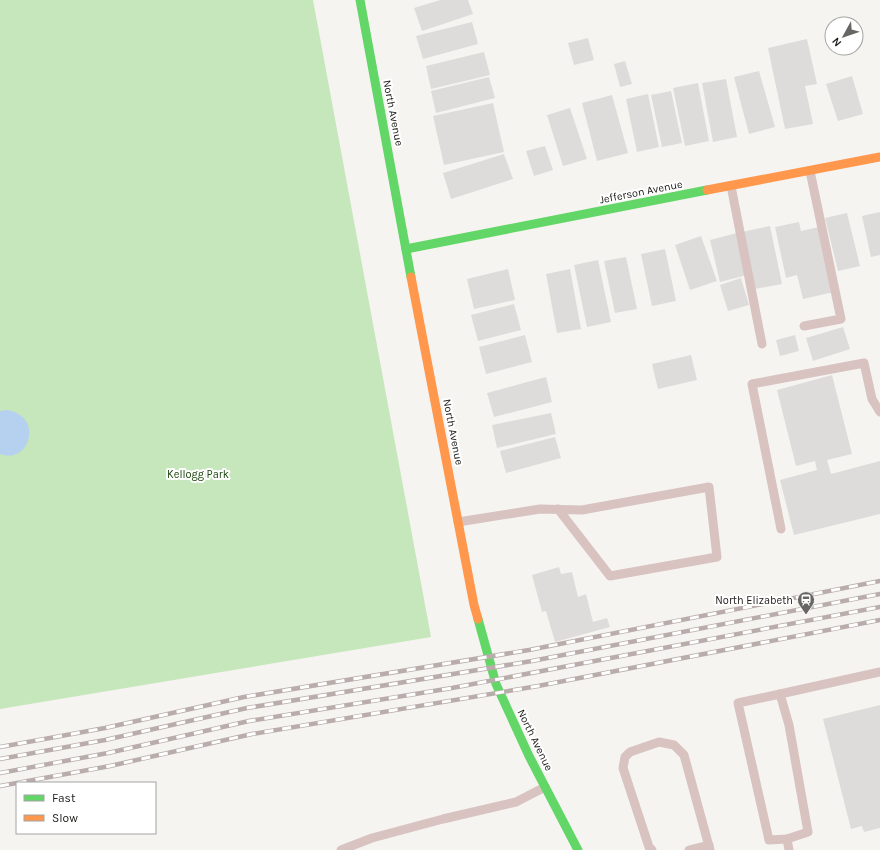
<svg xmlns="http://www.w3.org/2000/svg" width="880" height="850" font-family="Karla,sans-serif">
<style>
.green{fill:#c6e6bb}
.water{fill:#b6d1f0}
.building{fill:#dedcda}
.lines{fill:none;stroke-linecap:round;stroke-linejoin:round}
.lane{stroke:#d8c3c1;stroke-width:9}
.fast{stroke:#63d668;stroke-width:9}
.slow{stroke:#ff974d;stroke-width:9}
.rail-casing{stroke:#b9adab;stroke-width:4.5}
.rail{stroke:#fff;stroke-width:3;stroke-dasharray:9;stroke-linecap:butt}
.labels{text-anchor:middle;dominant-baseline:central;stroke-width:4;stroke-linejoin:round;paint-order:stroke}
.street-label{font-size:11px;fill:#1b1a17;stroke:#fff}
.park-label{font-size:11px;fill:#1a440c;stroke:#fff}
.poi-label{font-size:11px;fill:#1b1a17;stroke:#fff;text-anchor:end}
</style>
<rect width="100%" height="100%" fill="#f6f4f1"/>
<polygon class="green" points="0,0 313,0 431,637 0,709"/>
<path class="water" d="M 7,410 C 44,416 30,465 0,454 L 0,411 Z"/>
<g class="building">
<polygon points="440,0 468,0 473,14 422,31 414,8"/>
<polygon points="472,22 478,44 423,59 416,36"/>
<polygon points="588,38 594,60 574,65 568,43"/>
<polygon points="807,39 817,84 805,86 813,124 785,129 768,48"/>
<polygon points="484,52 490,75 431,89 426,66"/>
<polygon points="625,61 632,84 620,87 614,64"/>
<polygon points="759,71 775,127 749,134 734,77"/>
<polygon points="852,76 863,114 838,121 826,84"/>
<polygon points="489,77 495,98 436,113 431,91"/>
<polygon points="726,79 737,137 713,142 702,83"/>
<polygon points="698,83 709,141 685,146 673,88"/>
<polygon points="671,91 682,143 662,147 651,95"/>
<polygon points="648,94 659,147 637,152 626,99"/>
<polygon points="612,95 628,153 597,161 582,103"/>
<polygon points="493,103 504,152 444,165 433,116"/>
<polygon points="570,108 587,159 563,166 547,115"/>
<polygon points="545,146 553,170 534,176 526,151"/>
<polygon points="504,154 513,179 451,199 443,173"/>
<polygon points="880,212 880,255 871,257 862,216"/>
<polygon points="847,213 860,266 838,271 825,218"/>
<polygon points="799,222 801,231 819,227 834,292 803,299 797,275 786,278 775,227"/>
<polygon points="770,226 782,284 755,289 742,232"/>
<polygon points="737,233 747,275 720,282 710,240"/>
<polygon points="701,236 717,281 690,290 675,245"/>
<polygon points="665,249 676,301 652,306 641,254"/>
<polygon points="626,257 637,309 615,313 604,261"/>
<polygon points="598,260 611,322 587,327 574,265"/>
<polygon points="508,269 515,300 474,309 467,279"/>
<polygon points="570,269 581,329 557,333 546,274"/>
<polygon points="741,278 749,305 728,311 720,285"/>
<polygon points="514,304 521,330 478,341 471,315"/>
<polygon points="843,327 850,349 813,361 806,338"/>
<polygon points="525,335 532,362 486,374 479,347"/>
<polygon points="795,335 799,351 780,356 776,340"/>
<polygon points="691,355 697,380 658,389 652,364"/>
<polygon points="832,375 852,454 827,460 831,474 880,461 880,514 794,535 780,480 817,470 815,461 796,466 777,390"/>
<polygon points="546,377 552,402 494,417 487,393"/>
<polygon points="551,413 556,434 497,448 492,425"/>
<polygon points="555,437 561,458 506,473 500,451"/>
<polygon points="559,567 561,574 572,572 578,597 586,594 593,622 607,618 610,627 555,642 546,611 542,612 532,575"/>
<polygon points="880,705 880,828 864,832 862,826 851,829 823,719"/>
</g>
<g class="lines">
<g class="lane">
<polyline points="731,186 762,344"/>
<polyline points="804,326 841,319 810,171"/>
<polyline points="458,522 540,509 582,510 709,487 717,557 610,576 558,509"/>
<polyline points="781,529 752,384 864,363 872,399 880,412"/>
<polygon points="780,694 789,725 808,832 787,839 769,840 738,703"/>
<polyline points="780,694 880,672"/>
<polyline points="787,839 789,850"/>
<polyline points="341,850 372,838 443,819 516,802 545,787"/>
<polyline points="652,850 649,847 623,768 625,757 630,752 659,742 674,745 684,755 710,850"/>
<polyline points="689,850 709,845"/>
</g>
<g class="fast">
<polyline points="360,0 411,277"/>
<polyline points="406,249 707,190"/>
<polyline points="478,619 496,684 529,756 578,850"/>
</g>
<g class="slow">
<polyline points="707,190 880,157"/>
<polyline points="411,277 474,605 478,619"/>
</g>
<g class="rail-casing">
<g id="rail">
<polyline points="0,747 105,728 244,697 529,650 880,581"/>
<polyline points="0,759 105,740 247,708 532,661 880,594"/>
<polyline points="0,773 108,753 249,721 452,688 880,607"/>
<polyline points="0,786 110,766 252,734 538,686 880,620"/>
</g>
</g>
<use href="#rail" class="rail"/>
</g>
<defs>
<g id="station-pin" transform="scale(0.9)"><path d="M0 17L-7.5 6A9.5 9.5 0 1 1 7.5 6Z" fill="#686663" stroke="#fff"/><path d="M-3-6H3Q5-6 5-4V2Q5 4 3 4L4.5 6H3L1.5 4h-3L-3 6H-4.5L-3 4Q-5 4-5 2V-4Q-5-6-3-6ZM-3.5-4v3h7v-3ZM-3.5 1v1.5H-2V1ZM2 1v1.5H3.5V1Z" fill="#fff"/></g>
</defs>
<g fill-rule="evenodd">
<use href="#station-pin" x="806" y="600"/>
</g>
<g class="labels">
<g class="street-label">
<text transform="translate(393 113) rotate(79)">North Avenue</text>
<text transform="translate(641 192) rotate(-11)">Jefferson Avenue</text>
<text transform="translate(453 432) rotate(79)">North Avenue</text>
<text transform="translate(535 740) rotate(64)">North Avenue</text>
</g>
<g class="park-label">
<text x="198" y="474">Kellogg Park</text>
</g>
<g class="poi-label">
<text x="793" y="600">North Elizabeth</text>
</g>
</g>
<rect x="16" y="782" width="140" height="52" fill="#ffffff" stroke="#a4a3a2"/>
<rect x="24" y="795" width="20" height="6" fill="#63d668" stroke="#a4a3a2"/>
<text x="52" y="802" font-size="12" fill="#1b1a17">Fast</text>
<rect x="24" y="815" width="20" height="6" fill="#ff974d" stroke="#a4a3a2"/>
<text x="52" y="822" font-size="12" fill="#1b1a17">Slow</text>
<g transform="translate(844 36) rotate(230)"><circle r="19" fill="#ffffff" stroke="#a4a3a2"/>
<path d="M0-3L7 15L0 10L-7 15Z" fill="#686663"/>
<text y="-6" font-size="11" font-weight="bold" text-anchor="middle" fill="#1b1a17">N</text>
</g>
</svg>
